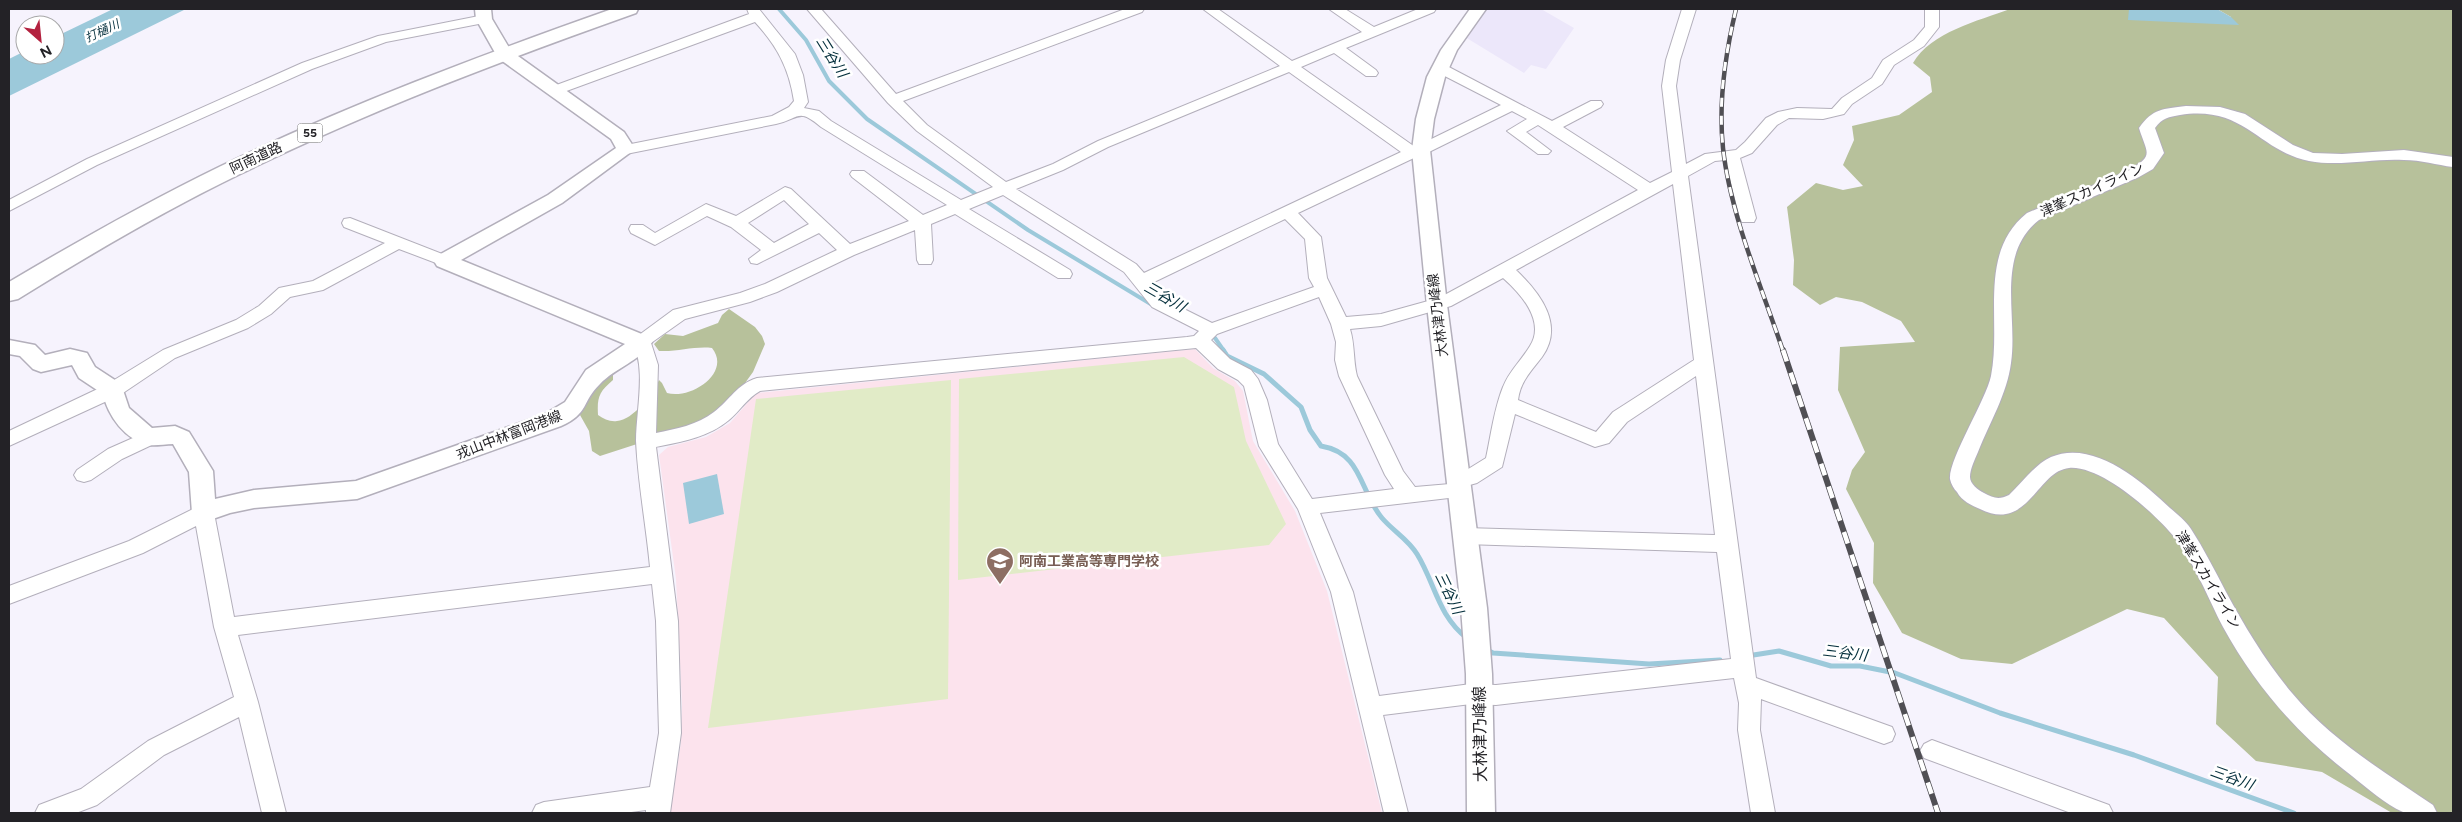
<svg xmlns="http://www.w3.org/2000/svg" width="2462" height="822" font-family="Figtree,'Noto Sans JP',sans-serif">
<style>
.built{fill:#ece7fa}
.education{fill:#fce3ed}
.green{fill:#e1ebc7}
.forest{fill:#b7c19b}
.water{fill:#9cc9da}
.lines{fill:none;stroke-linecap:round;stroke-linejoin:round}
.stream-far1{stroke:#9cc9da;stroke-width:4}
.stream{stroke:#9cc9da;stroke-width:5}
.minor-casing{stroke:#b3afbb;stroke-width:2}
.major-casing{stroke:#b3afbb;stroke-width:3}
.highway-casing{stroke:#b3afbb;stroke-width:3}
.minor{fill:#fff;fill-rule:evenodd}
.major{fill:#fff;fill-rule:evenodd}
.highway{fill:#fff;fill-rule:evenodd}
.rail-far1-casing{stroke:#504f54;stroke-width:4.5}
.rail-casing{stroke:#504f54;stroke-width:6}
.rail-far1{stroke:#fff;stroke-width:3;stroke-dasharray:9;stroke-linecap:butt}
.rail{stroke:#fff;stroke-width:4.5;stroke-dasharray:12;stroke-linecap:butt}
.labels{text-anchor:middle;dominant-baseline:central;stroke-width:5;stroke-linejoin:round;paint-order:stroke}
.far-water-label{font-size:12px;font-style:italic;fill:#032e3b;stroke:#fff}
.shield{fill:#fff;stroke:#656467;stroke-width:1}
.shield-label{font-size:12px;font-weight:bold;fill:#232226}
.street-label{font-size:14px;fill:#232226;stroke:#fff}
.education-label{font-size:14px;font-weight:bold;fill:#785e54;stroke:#fff;text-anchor:start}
.water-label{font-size:15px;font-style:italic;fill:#032e3b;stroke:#fff}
.near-street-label{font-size:16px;fill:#232226;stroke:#fff}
</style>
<rect width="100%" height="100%" fill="#f6f3fd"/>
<polygon class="built" points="1487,9 1541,9 1574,28 1546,69 1531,65 1524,73 1465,37"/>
<polygon class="education" points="1195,349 1213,368 1235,381 1243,391 1253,441 1295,511 1327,591 1382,813 670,813 681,742 682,705 676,579 659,455 668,447 706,437 730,423 756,393"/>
<g class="green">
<polygon points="1184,357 1234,387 1246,441 1286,524 1269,545 958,580 959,379"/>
<polygon points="951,380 948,699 708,728 756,399"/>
</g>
<g class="forest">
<path d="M 2010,9 L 2129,9 L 2129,20 L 2231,17 L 2217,9 L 2453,9 L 2453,813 L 2392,813 L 2322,772 L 2256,761 L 2216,724 L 2218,677 L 2164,618 L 2127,609 L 2012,664 L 1961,659 L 1902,633 L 1873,583 L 1874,543 L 1846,489 L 1852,470 L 1865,452 L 1838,390 L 1840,347 L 1915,342 L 1901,321 L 1862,302 L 1836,297 L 1820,305 L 1793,285 L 1794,260 L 1787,207 L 1816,183 L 1843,190 L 1863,186 L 1843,165 L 1854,140 L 1852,126 L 1899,115 L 1932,92 L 1930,77 L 1913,63 C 1931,32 1978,21 2010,9 Z"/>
<path d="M 729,309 L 755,327 L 762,336 L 765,344 L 753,372 L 740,390 L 708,421 L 600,456 L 592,451 L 589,431 L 580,415 L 583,404 L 605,374 L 613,373 L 613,380 C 599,392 597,397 598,415 C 604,419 610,422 617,421 C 633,420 653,394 659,380 L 662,383 L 667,393 C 690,400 732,373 712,348 C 694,346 678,352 659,351 L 654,344 L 665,334 L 683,336 L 718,323 L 722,315 Z"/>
</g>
<g class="water">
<polygon points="113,9 186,9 9,96 9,59 25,51 25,55 55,55 55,37"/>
<polygon points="2129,9 2217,9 2231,17 2239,25 2128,20"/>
<polygon points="717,474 724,514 689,524 683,483"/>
</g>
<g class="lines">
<g class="stream-far1">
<polyline points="779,9 806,40 829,81 867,119 1028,230 1154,306"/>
<polyline points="1209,335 1215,338 1224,351"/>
</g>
<g class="stream">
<path d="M 1223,350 L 1227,356 L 1264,374 L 1301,407 L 1310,430 L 1321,446 C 1363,453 1359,491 1382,518 C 1393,531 1408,539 1417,554 C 1435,583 1438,616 1467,638"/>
<polyline points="1487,650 1493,653 1649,664 1720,660"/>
<polyline points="1747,656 1779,651 1831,666 1860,666 1895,673 2000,713 2134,755 2294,813"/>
</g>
<g class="minor-casing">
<g id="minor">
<path d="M 747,9 L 759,9 L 795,54 L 803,75 L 808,102 L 804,108 L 819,111 L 831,121 L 961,200 L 993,187 L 917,131 L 888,103 L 807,9 L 821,9 L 896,94 L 1125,9 L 1144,9 L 1142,12 L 903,101 L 927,125 L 1006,182 L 1053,164 L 1098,141 L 1280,66 L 1203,9 L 1218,9 L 1292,61 L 1362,32 L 1329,9 L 1345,9 L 1374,27 L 1418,9 L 1436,9 L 1434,12 L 1346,48 L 1376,70 L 1378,73 L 1376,76 L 1366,76 L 1334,53 L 1301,67 L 1415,147 L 1501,105 L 1435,71 L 1433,68 L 1435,65 L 1445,65 L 1552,121 L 1591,101 L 1601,101 L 1603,104 L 1601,107 L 1563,127 L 1650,183 L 1672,172 L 1662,86 L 1666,60 L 1682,9 L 1696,9 L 1680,60 L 1676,86 L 1686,164 L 1705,154 L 1736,150 L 1745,142 L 1766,118 L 1778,112 L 1797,108 L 1832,109 L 1842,98 L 1872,78 L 1883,60 L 1914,40 L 1925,27 L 1925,9 L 1939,9 L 1939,27 L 1924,46 L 1894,65 L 1882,84 L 1852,104 L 1844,114 L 1823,119 L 1789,118 L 1777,125 L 1752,153 L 1740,158 L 1756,218 L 1754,222 L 1742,222 L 1740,218 L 1725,160 L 1715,161 L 1688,176 L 1756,678 L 1892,727 L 1895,734 L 1892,741 L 1884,744 L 1761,699 L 1760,730 L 1775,813 L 1751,813 L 1738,730 L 1739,703 L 1734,678 L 1496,705 L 1471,704 L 1383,715 L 1408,813 L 1384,813 L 1331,592 L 1298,509 L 1259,446 L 1244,386 L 1238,380 L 1218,369 L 1196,348 L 760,391 C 747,398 740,411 729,420 C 709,437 681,442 656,447 L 678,621 L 681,733 L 670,813 L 646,813 L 646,810 L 624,813 L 532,813 L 536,805 L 544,802 L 650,787 L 659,733 L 656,621 L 652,584 L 238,635 L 258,702 L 286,813 L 262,813 L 239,717 L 164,755 L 97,805 L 76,813 L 35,813 L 39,805 L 81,789 L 148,741 L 234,697 L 214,627 L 196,526 L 143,553 L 9,604 L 9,586 L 129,541 L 197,507 L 204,505 L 211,507 L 214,513 L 234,617 L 650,567 C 646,525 638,483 636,441 C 636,411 647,367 632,342 L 635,338 L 673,310 L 740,293 L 765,284 L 837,250 L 819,233 L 757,264 L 751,263 L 749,259 L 761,250 L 731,227 L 707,216 L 655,245 L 631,233 L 629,229 L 631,225 L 643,225 L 655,233 L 706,204 L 736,216 L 785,187 L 791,189 L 850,244 L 909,221 L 852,177 L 850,174 L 852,171 L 864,171 L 923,215 L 947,205 L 821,127 C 797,107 800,119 776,124 L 626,154 L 621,152 L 618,149 L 621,146 L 772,116 L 789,107 L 794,101 C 789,68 777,46 755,22 L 561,93 L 551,93 L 549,90 L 551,87 L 749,14 ZM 1289,72 L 1401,152 L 1144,273 L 1136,264 L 1016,189 L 1063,170 L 1108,147 ZM 1512,111 L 1527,119 L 1507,131 L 1538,154 L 1548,154 L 1551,151 L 1526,132 L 1538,125 L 1638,190 L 1439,298 L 1381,314 L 1346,317 L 1327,278 L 1321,237 L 1298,213 L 1416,157 L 1427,155 L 1429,152 ZM 1673,184 L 1694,360 L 1613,412 L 1596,432 L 1518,400 C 1520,382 1531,371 1542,357 C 1565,325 1540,293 1516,270 ZM 1003,195 L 1124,272 L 1152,307 L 1199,331 L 1194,336 L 1187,337 L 757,378 C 737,384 730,400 714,412 C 697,425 676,429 656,433 L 658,365 L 651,343 L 685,319 L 750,302 L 777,292 L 854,255 L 915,230 L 917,260 L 919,264 L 931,264 L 933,260 L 931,224 L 955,214 L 1058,278 L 1070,278 L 1072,274 L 1070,270 L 969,209 ZM 784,200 L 809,224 L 774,243 L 748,223 ZM 1285,219 L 1305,239 L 1309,278 L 1314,287 L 1212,323 L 1164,299 L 1152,283 ZM 1503,278 C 1520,293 1546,321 1530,346 C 1521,361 1509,371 1503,387 C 1494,409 1491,435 1486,458 L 1465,471 L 1451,475 L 1448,480 L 1450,484 L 1415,487 L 1403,471 L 1357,376 C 1353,360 1355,345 1350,329 L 1381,326 L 1451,306 ZM 1319,297 L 1331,324 L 1336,342 L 1335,360 L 1339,376 L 1385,475 L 1394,489 L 1312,499 L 1278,444 L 1267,400 L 1258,379 L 1251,370 L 1230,359 L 1211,340 L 1217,334 ZM 1696,376 L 1715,535 L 1465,528 L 1458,530 L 1455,536 L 1458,542 L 1465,544 L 1717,552 L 1731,659 L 1496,685 L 1471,684 L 1379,696 L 1353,592 L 1320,513 L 1466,496 L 1469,491 L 1466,486 L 1477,483 L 1502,467 L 1515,414 L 1595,447 L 1609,443 L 1627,422 Z"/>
<polygon points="484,15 491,19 489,22 386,42 312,69 97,165 9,211 9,200 87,159 302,63 378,36"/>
<path d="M 2186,106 L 2220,107 L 2245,114 L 2293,145 L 2313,153 L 2342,154 L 2404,150 L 2453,157 L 2453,167 C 2437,165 2421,160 2404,160 C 2373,158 2341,167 2309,161 C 2258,151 2245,105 2180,115 C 2169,117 2162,118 2155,128 L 2164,153 L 2153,169 L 2139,177 L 2039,220 C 1995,255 2018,315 2011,363 C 2007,394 1990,422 1978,452 C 1975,459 1970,469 1970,477 C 1970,484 1978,490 1984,493 C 1993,498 1999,500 2009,495 C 2022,483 2034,465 2051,457 C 2093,439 2142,481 2170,508 C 2177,514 2186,521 2191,529 C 2204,549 2215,571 2226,592 C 2245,627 2266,662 2292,693 C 2330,739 2384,772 2433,805 L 2437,813 C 2427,813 2412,816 2403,812 C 2385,804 2367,788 2352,776 C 2298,735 2256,687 2223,627 C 2209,600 2194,562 2175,538 C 2156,514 2101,465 2069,468 C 2037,471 2028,533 1980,509 C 1971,505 1962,501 1957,492 C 1954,489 1951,484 1950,479 C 1948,460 1986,400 1991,376 C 2002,321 1977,253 2027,213 L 2128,171 C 2155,155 2147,154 2139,128 C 2153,108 2163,109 2186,106 Z"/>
<polygon points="350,218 450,257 452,261 450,265 444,266 399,249 323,290 290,297 271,314 248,328 175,358 120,395 9,446 9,431 106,385 163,350 236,320 259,306 279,288 313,281 385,243 344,227 342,223 344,219"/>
<polygon points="151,430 158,432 161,437 158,442 122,459 91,480 84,482 77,480 74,475 77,470 108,449"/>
<polygon points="1932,740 2109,805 2113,813 2071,813 1924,758 1920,751 1924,744"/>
</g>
</g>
<g class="major-casing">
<g id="major">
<path d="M 475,9 L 491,9 L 492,19 L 511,51 L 624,132 L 635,149 L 562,203 L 461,260 L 649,337 L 652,342 C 640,361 615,368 600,384 C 582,401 589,414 561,426 L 357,499 L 254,508 L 230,513 L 204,522 L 195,520 L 192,513 L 189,472 L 173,444 C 165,444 156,446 149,445 C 125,440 108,416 103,394 L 79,378 L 72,365 L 41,372 L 33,369 L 20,356 L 9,354 L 9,340 L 35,345 L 45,355 L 70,349 L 87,353 L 95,367 L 121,384 L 129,408 L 152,428 L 175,426 L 189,432 L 213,471 L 215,499 L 254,490 L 356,481 L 545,414 L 565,402 L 586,370 L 625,344 L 437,266 L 434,261 L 437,256 L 548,195 L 616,148 L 611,139 L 498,58 L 476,19 Z"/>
<polygon points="1470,9 1486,9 1457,50 1445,77 1434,119 1430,150 1447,305 1487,608 1492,674 1495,813 1467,813 1466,674 1461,608 1427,305 1412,150 1416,119 1427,77 1441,50"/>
</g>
</g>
<g class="highway-casing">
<path id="highway" d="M 612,9 L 638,9 L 636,13 C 501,61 366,112 238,175 C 162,212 89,255 18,299 L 9,301 L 9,282 C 78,241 149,201 221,166 C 348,105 479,56 612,9 Z"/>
</g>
<use href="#minor" class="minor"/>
<use href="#major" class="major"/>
<use href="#highway" class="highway"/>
<g class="rail-far1-casing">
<path id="rail-far1" d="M 1736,9 C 1725,55 1718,101 1723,148 C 1730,214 1762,288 1783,351"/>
</g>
<g class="rail-casing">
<polyline id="rail" points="1783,350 1938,813"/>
</g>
<use href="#rail-far1" class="rail-far1"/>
<use href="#rail" class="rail"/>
</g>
<defs>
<g id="university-pin" transform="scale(1.4375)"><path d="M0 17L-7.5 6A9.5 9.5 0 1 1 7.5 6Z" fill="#8d6e63" stroke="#fff"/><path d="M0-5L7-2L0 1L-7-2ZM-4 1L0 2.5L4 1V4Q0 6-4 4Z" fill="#fff"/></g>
</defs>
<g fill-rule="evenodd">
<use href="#university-pin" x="1000" y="561"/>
</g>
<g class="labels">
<g class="far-water-label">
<text transform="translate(102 31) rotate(-25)">打樋川</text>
</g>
<rect class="shield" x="297.5" y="123.5" width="25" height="19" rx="4"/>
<g class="shield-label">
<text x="310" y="133">55</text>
</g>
<g class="street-label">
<text transform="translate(256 158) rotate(-25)">阿南道路</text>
<text transform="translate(2092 190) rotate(-24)">津峯スカイライン</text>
<text transform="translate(1438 315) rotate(-97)">大林津乃峰線</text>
<text transform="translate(509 435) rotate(-21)">戎山中林富岡港線</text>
<text transform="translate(2208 580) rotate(59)">津峯スカイライン</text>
</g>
<g class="education-label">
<text x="1019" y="561">阿南工業高等専門学校</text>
</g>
<g class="water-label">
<text transform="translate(832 57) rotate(58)">三谷川</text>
<text transform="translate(1165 297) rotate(30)">三谷川</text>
<text transform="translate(1449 593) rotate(64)">三谷川</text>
<text transform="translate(1845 653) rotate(7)">三谷川</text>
<text transform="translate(2232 778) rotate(20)">三谷川</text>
</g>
<g class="near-street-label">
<text transform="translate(1480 734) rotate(-91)">大林津乃峰線</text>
</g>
</g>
<rect width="2462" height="822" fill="none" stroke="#232226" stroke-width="20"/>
<g transform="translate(40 40) rotate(153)"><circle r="24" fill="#ffffff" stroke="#a7a7a8"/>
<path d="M0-4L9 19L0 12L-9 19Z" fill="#b3213f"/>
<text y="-8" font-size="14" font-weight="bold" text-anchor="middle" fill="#232226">N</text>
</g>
</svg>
